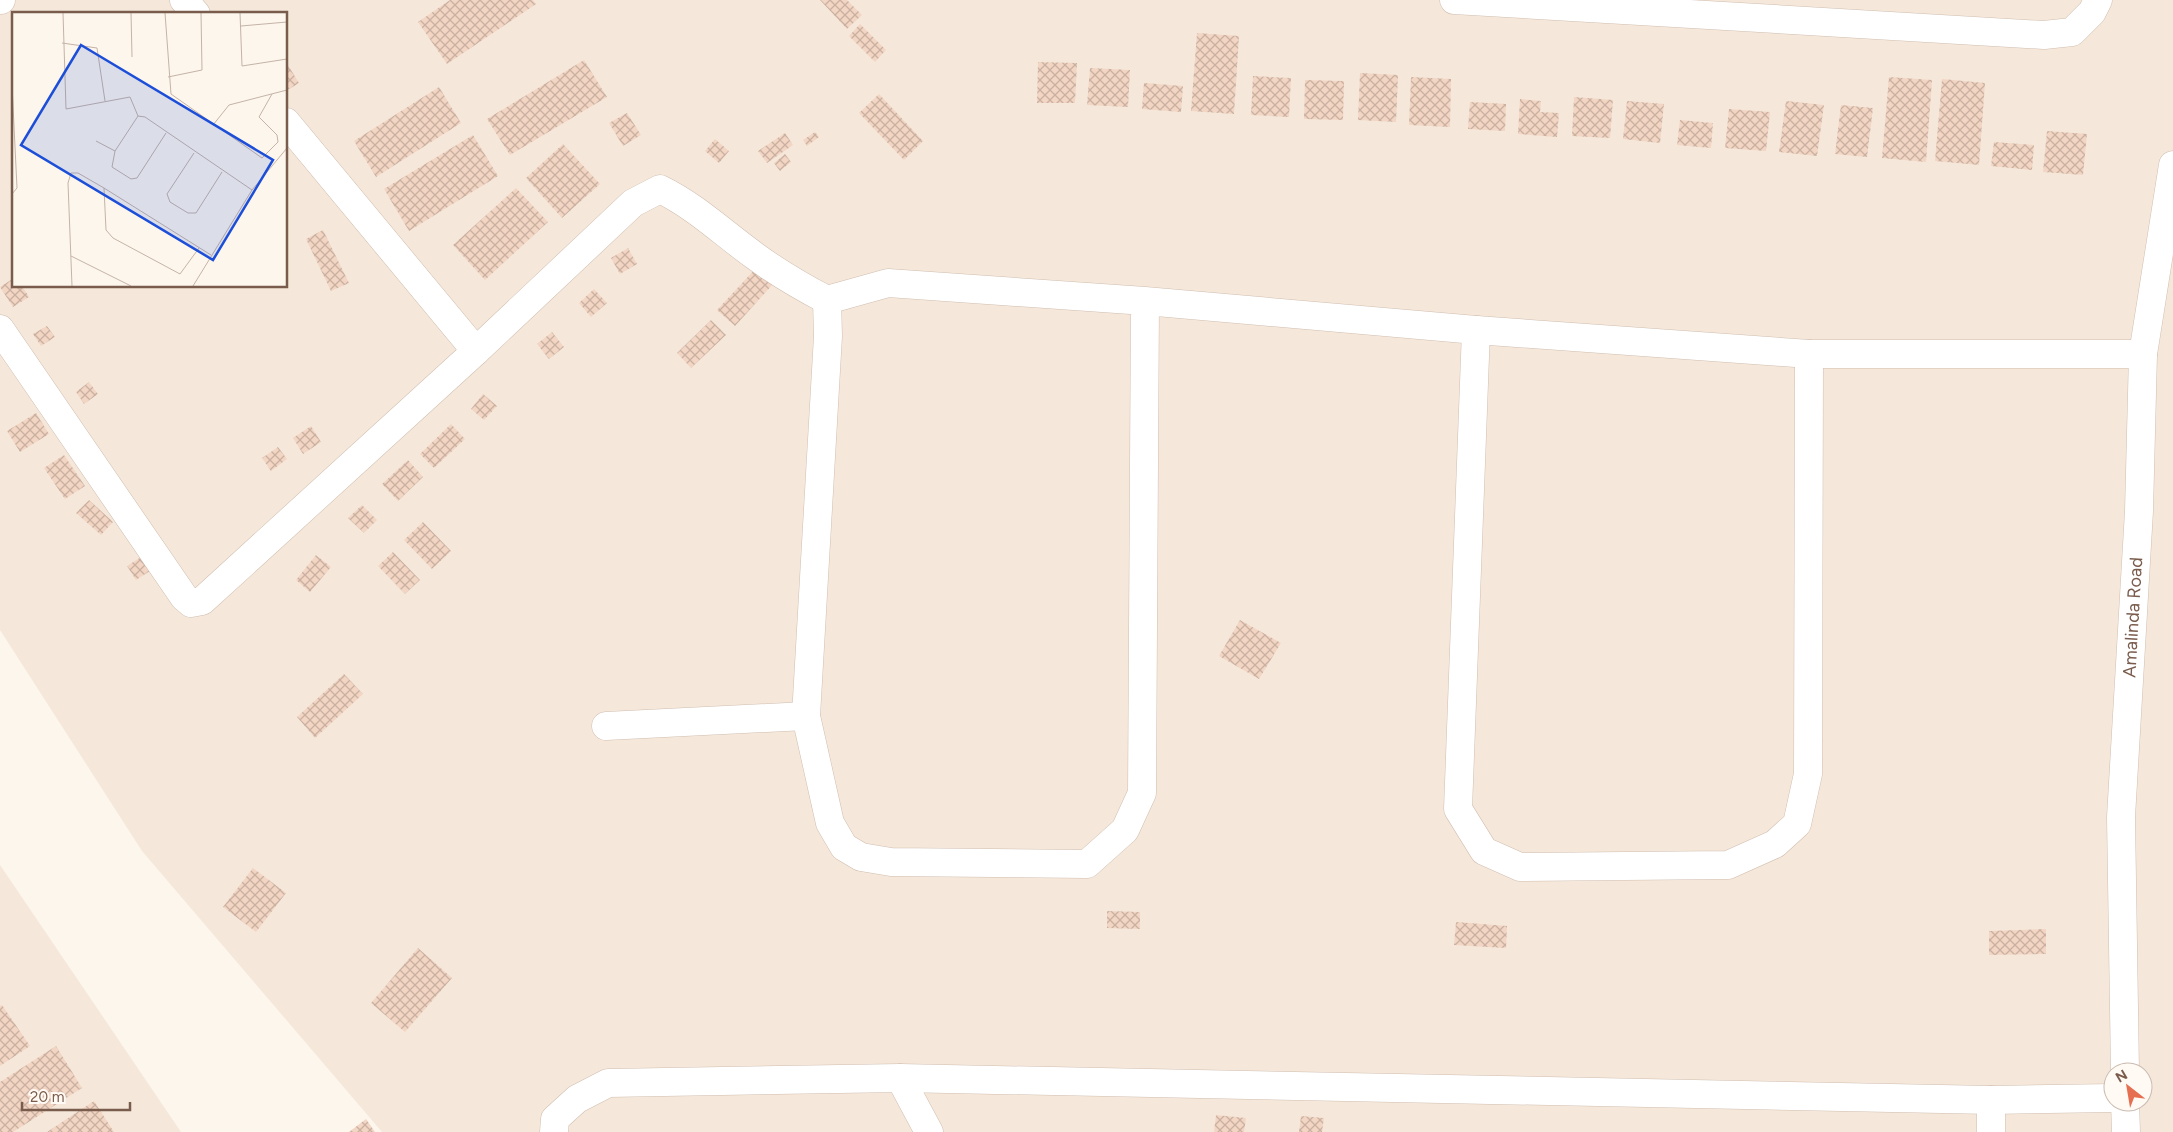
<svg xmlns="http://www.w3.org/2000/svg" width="2173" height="1132" font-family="Figtree,sans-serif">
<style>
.residential{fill:#f5e8da;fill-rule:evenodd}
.building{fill:url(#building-cross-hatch)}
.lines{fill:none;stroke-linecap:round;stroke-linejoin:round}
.minor-casing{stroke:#d1beb0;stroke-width:29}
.tertiary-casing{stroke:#d1beb0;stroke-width:29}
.minor{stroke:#fff;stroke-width:28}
.tertiary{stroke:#fff;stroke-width:28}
.labels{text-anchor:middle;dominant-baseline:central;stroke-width:4;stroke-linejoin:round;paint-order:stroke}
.street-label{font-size:18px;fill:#7a5c4d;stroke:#fffaf3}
.inset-road{fill:none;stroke:#c5b3a7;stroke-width:1}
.view{fill:#1d4ed8;fill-opacity:0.15;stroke:#1d4ed8;stroke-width:2.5}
.inset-edge{fill:none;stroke:#7a5c4d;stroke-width:2.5}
</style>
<defs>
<pattern id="building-cross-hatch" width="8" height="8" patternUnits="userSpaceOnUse" patternTransform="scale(1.25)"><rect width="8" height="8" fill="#f3d5c3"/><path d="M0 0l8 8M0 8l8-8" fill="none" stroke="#cab0a1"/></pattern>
</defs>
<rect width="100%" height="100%" fill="#fdf6ec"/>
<g class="residential">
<path d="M 0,0 L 2173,0 L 2173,1132 L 382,1132 L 142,851 L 0,630 ZM 14,14 L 286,14 L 286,286 L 14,286 ZM 2113,1072 L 2143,1072 L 2143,1102 L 2113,1102 Z"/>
<polygon points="0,865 181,1132 0,1132"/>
</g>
<g class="building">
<polygon points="450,0 533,0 536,4 447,64 418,22"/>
<polygon points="820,0 847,0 862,15 847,29"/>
<polygon points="860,24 886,50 875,62 849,36"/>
<polygon points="1197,33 1239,36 1234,114 1191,111"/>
<polygon points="584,60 607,97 510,155 487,119"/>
<polygon points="286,62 299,83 286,91"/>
<polygon points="1038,62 1077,63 1075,103 1037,103"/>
<polygon points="1090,68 1130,70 1128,107 1087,105"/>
<polygon points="1360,73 1398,75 1396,122 1358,120"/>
<polygon points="1253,76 1291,78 1289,117 1251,115"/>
<polygon points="1411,77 1451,79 1450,127 1409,125"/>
<polygon points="1889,77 1932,80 1926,162 1882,158"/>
<polygon points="1942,79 1985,83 1979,165 1935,161"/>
<polygon points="1305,80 1344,81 1343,120 1304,119"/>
<polygon points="1144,83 1183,86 1181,112 1142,109"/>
<polygon points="439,87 461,123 376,177 354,141"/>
<polygon points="879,94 923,141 904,160 859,113"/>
<polygon points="1574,97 1613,100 1610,138 1572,136"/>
<polygon points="1520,99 1541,101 1540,112 1559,113 1557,137 1518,134"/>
<polygon points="1627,101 1664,104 1660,143 1623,139"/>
<polygon points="1786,101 1824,105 1817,156 1779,152"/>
<polygon points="1470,102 1506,104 1505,131 1468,129"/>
<polygon points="1841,105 1873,108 1867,157 1835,154"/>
<polygon points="1729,109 1770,112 1766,151 1725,148"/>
<polygon points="627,113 641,135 623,146 609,123"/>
<polygon points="1680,120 1713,123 1711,148 1677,145"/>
<polygon points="2047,131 2087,134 2083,175 2043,172"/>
<polygon points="815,132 819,137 807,146 803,140"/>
<polygon points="785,133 793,145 767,163 758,151"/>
<polygon points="473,135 498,176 409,231 384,189"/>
<polygon points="715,139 729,151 719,163 705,151"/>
<polygon points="1994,142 2034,145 2032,170 1991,166"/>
<polygon points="563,144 600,184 562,218 526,178"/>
<polygon points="785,154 791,162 780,171 774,163"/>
<polygon points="516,188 548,222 485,280 453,245"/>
<polygon points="323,230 349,283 331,291 306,239"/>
<polygon points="628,248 637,264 620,274 611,258"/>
<polygon points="757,267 774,283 735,326 717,310"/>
<polygon points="14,278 14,286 22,286 29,297 13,307 0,287"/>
<polygon points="594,289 607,303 591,317 579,303"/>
<polygon points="711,320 726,335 691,368 677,353"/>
<polygon points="47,326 55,337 41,346 33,334"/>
<polygon points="552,332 564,347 549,359 537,344"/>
<polygon points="89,382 98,394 84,404 76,392"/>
<polygon points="483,394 497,406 484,420 471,409"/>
<polygon points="36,413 49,434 20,452 7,431"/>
<polygon points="451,424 465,439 434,468 420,454"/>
<polygon points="311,426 321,442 303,454 293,438"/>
<polygon points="278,447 287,459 271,471 262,458"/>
<polygon points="64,455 85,486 65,499 44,468"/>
<polygon points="408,460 423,477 398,501 382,484"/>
<polygon points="89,500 113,522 101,535 76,513"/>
<polygon points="362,505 377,520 364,533 348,518"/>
<polygon points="423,522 451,551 432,569 404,540"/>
<polygon points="393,552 420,580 405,594 378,566"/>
<polygon points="316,555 331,567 310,592 296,580"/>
<polygon points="141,557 150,571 136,580 127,566"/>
<polygon points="1240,620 1281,643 1259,679 1219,656"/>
<polygon points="344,674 363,694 315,738 297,717"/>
<polygon points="253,868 286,893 256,932 223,907"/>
<polygon points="1107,911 1140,912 1140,929 1107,928"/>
<polygon points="1456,922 1507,926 1506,948 1454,945"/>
<polygon points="2046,929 2046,954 1989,955 1989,931"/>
<polygon points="418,948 452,978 405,1032 371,1003"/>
<polygon points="2,1005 30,1046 0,1066 0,1006"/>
<polygon points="56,1046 82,1088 13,1132 0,1132 0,1082"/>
<polygon points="94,1101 114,1132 47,1132"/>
<polygon points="1216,1115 1246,1118 1244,1132 1214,1132"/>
<polygon points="1301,1116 1324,1118 1322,1132 1299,1132"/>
<polygon points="366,1119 375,1132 349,1132"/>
</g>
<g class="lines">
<g class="minor-casing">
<g id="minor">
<polyline points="0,0 1,0"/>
<polyline points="184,0 196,14"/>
<polyline points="1454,0 2044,35 2072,32 2092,12 2098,0"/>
<polyline points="286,122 476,351"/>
<polyline points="1145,301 1142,793 1125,830 1087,864 891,862 861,857 844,847 830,823 806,716 828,336 827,300 888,283 1145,301 1476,330 1809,354 2143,354"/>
<path d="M 0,329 L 184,597 L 191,603 L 202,601 L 476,351 L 633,203 L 660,189 C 695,206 723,233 755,256 C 778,273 802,287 827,300"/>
<polyline points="1476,330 1458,809 1484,851 1520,867 1728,865 1775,844 1797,824 1808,774 1809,354"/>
<polyline points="606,726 806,716"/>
<polyline points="900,1078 929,1132"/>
<polyline points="1991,1100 1991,1132"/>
<polyline points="554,1132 555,1119 577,1099 608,1083 900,1078 1991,1100 2113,1098"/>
</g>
</g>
<g class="tertiary-casing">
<g id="tertiary">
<path id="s1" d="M 2125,1072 L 2121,817 L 2139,511 L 2143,354 L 2173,165"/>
<polyline points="2125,1102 2126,1132"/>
</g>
</g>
<use href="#minor" class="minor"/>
<use href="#tertiary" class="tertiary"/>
</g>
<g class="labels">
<g class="street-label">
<text stroke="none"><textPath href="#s1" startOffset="455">Amalinda Road</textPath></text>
</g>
</g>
<g transform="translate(12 12)">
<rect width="275" height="275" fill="#fdf6ec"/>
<path class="inset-road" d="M 51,1 L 54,97 L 118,85 L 126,104M 119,1 L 120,45M 153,1 L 159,82 L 250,146 L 266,130 L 265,123 L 247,105 L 260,82M 228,1 L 230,54 L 275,47M 229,14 L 275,10M 50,31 L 85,36 L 93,89M 156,65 L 190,58 L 189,1M 0,73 L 5,176 L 0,182M 201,113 L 217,93 L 275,78M 154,121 L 125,166 L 119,167 L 100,155 L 103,139 L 126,104 L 133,105 L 240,178M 84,129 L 103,139M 182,141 L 155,182 L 158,190 L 176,201 L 184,201 L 210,160M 92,176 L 94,218 L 101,226 L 168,262 L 187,236M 59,244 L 119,274M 60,274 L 56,171 L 59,161 L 66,161 L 92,176 L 199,243M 181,274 L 240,178 L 275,136"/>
<path class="view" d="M 69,33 L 261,148 L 201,248 L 9,133 Z"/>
<rect width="275" height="275" class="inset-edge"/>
</g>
<g transform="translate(2128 1087) rotate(329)"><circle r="24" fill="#fffaf3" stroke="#cabbb1"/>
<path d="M0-4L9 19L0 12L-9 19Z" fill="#e76f51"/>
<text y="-8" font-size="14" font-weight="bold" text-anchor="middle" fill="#7a5c4d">N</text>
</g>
<path d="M22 1102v8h108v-8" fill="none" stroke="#7a5c4d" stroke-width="2.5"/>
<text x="30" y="1102" font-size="15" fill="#7a5c4d" stroke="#fffaf3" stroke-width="4" paint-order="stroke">20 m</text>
</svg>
